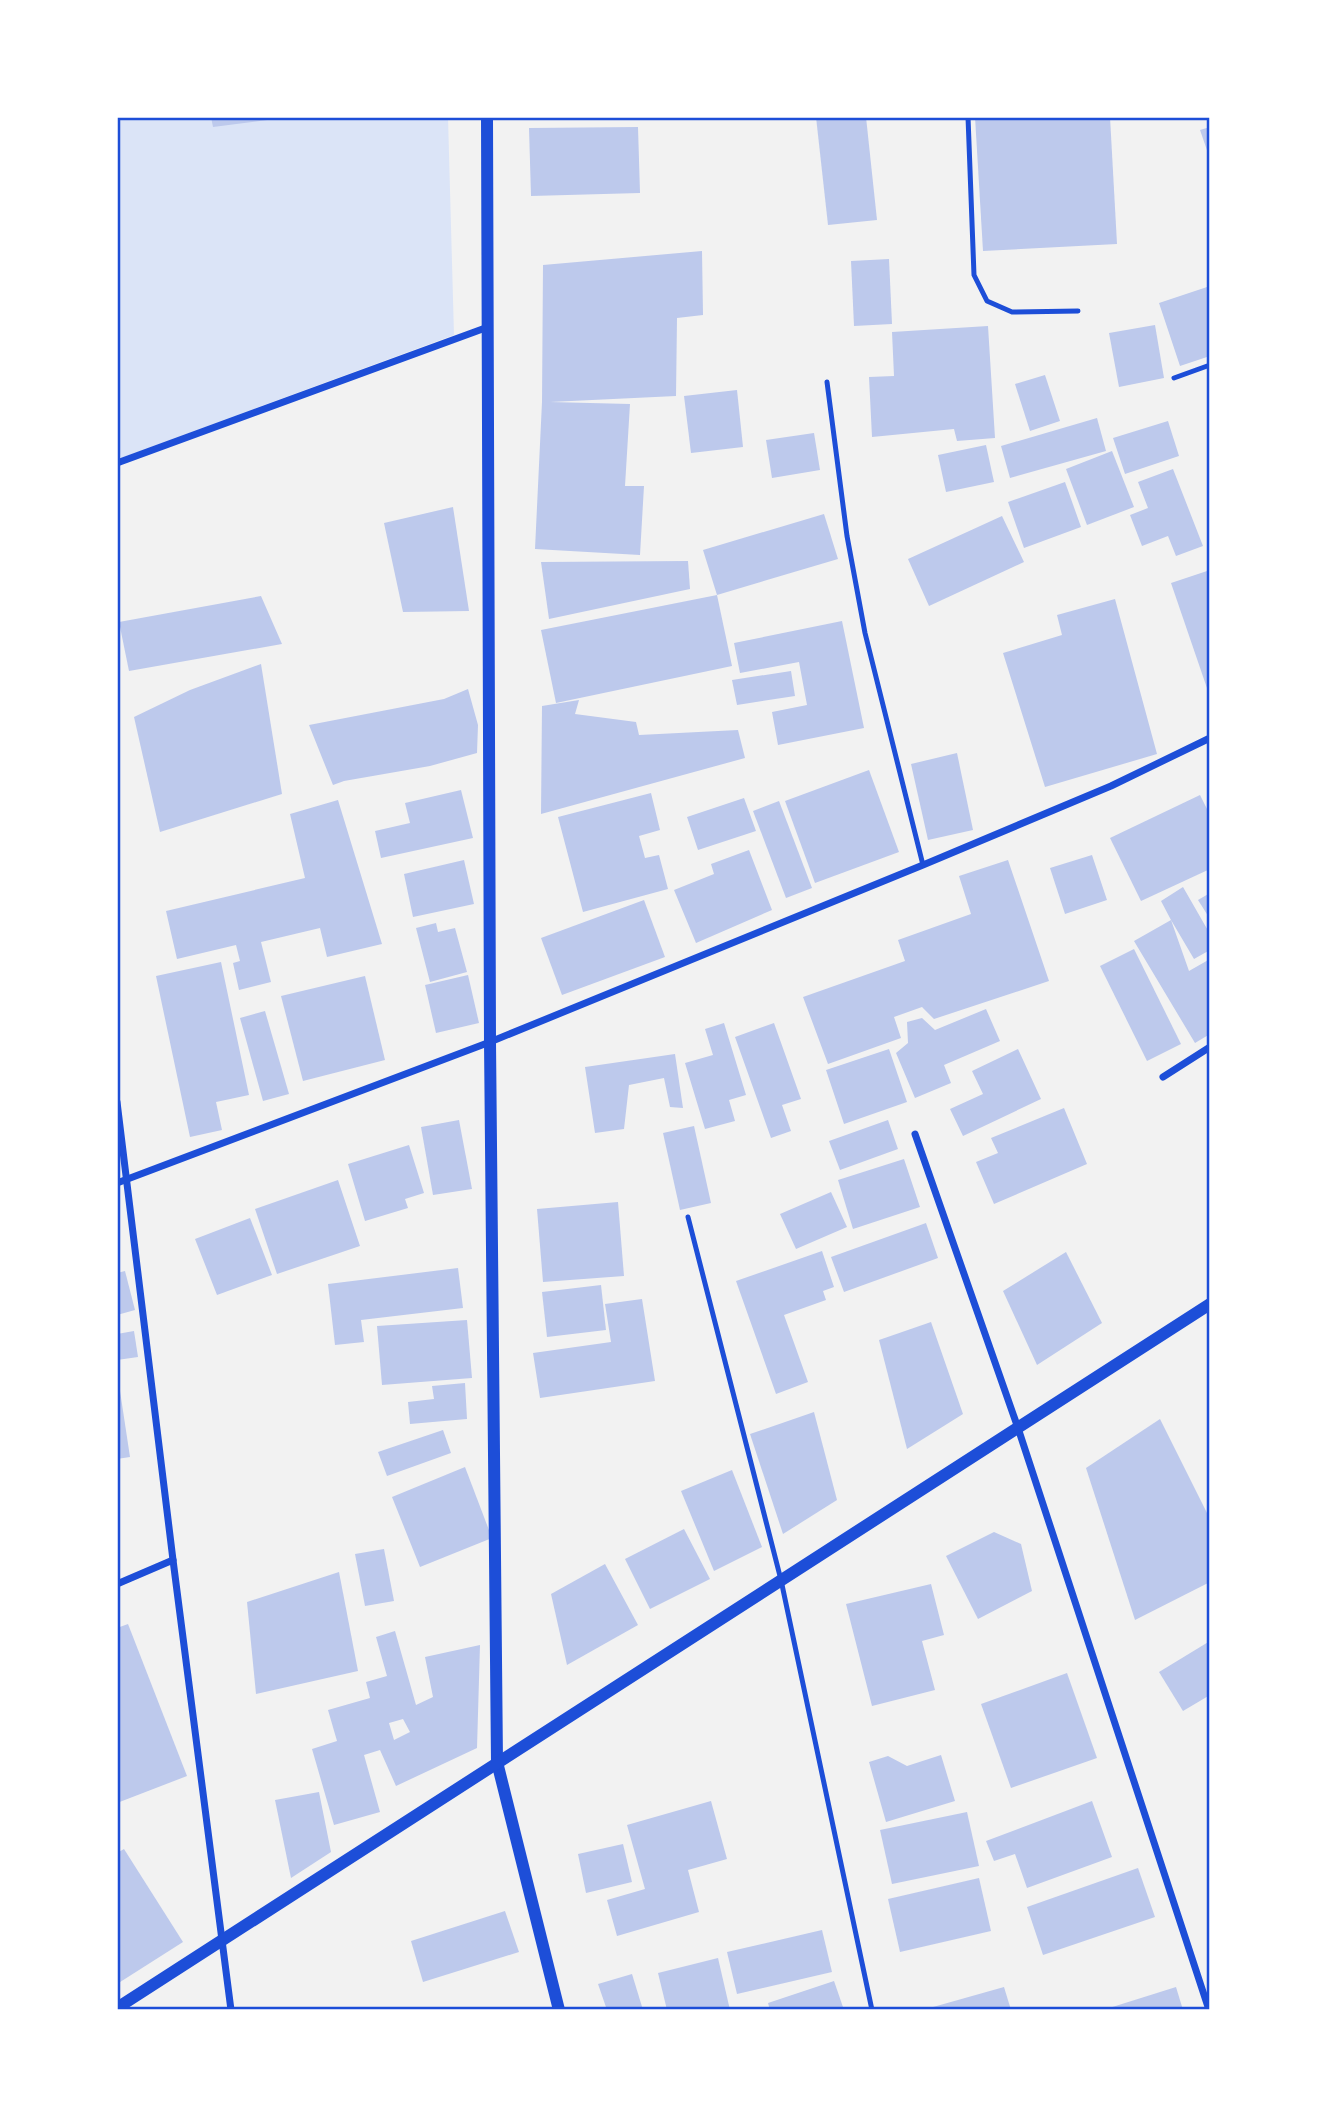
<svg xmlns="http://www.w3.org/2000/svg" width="1327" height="2127" font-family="'Times New Roman',serif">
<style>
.green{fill:#dbe4f7}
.building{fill:#bdc9ec;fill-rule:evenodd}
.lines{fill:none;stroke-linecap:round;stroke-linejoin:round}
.service{stroke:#1d4ed8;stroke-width:5}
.minor{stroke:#1d4ed8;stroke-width:7}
.tertiary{stroke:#1d4ed8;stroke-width:12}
.neatline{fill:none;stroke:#1d4ed8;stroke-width:2.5}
</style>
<rect width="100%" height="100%" fill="#f2f2f2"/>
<polygon class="green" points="163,117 448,117 454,335 121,458 117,435 117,120"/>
<g class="building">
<polygon points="211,117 275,117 275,119 213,127"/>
<polygon points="816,117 866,117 877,220 828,225"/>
<polygon points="975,117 1110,117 1117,244 983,251"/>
<polygon points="638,127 640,193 531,196 529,128"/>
<polygon points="1210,127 1210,156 1209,156 1200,130"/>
<polygon points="702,251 703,315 677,318 676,396 550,402 630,404 625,486 644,486 640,555 535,549 542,402 543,265"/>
<polygon points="889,259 892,324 854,326 851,261"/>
<polygon points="1210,286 1210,356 1180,366 1159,303"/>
<polygon points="1155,325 1164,378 1119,387 1109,333"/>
<polygon points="988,326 995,438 957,441 954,429 872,437 869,377 894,376 892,332"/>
<polygon points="1045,375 1060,421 1030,431 1015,384"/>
<polygon points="737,390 743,447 691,453 684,396"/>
<polygon points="1097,418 1106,451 1010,478 1001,446"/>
<polygon points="1168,421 1179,456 1125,474 1113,438"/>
<polygon points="814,433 820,470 772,478 766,440"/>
<polygon points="986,445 994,482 946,492 938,455"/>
<polygon points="1112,451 1134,507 1087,525 1066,469"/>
<polygon points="1173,469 1203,546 1176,556 1168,536 1142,546 1130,515 1148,508 1138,482"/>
<polygon points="1065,482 1081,527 1024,548 1008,502"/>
<polygon points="453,507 469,611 403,612 384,523"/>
<polygon points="824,514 838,559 717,595 703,550"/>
<polygon points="1002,516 1024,562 929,606 908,559"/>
<polygon points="688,561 690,589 549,619 541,562"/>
<polygon points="1210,570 1210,694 1209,694 1171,583"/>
<polygon points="717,595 732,666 556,703 541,630"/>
<polygon points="261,596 282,644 129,671 119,622"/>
<polygon points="1115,599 1157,754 1045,787 1003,653 1062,635 1057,615"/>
<polygon points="842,621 864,728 778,745 772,712 807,705 799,662 740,673 734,643"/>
<polygon points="261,664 282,794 160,832 134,717 190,690"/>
<polygon points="791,671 795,696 737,705 732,680"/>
<polygon points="468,689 478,725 477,753 430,766 344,781 333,785 309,725 444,699"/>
<polygon points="579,700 575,714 636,722 639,735 738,730 745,758 541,814 542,706"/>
<polygon points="957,753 973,830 928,840 911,764"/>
<polygon points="869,770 899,852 815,883 785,801"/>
<polygon points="461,790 473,838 381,858 375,831 410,823 405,803"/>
<polygon points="651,793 660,830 639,836 645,858 659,855 668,889 583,912 558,817"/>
<polygon points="1200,795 1210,815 1210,869 1141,901 1110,838"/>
<polygon points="744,798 756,831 698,850 687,817"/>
<polygon points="338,800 382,944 327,957 320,928 261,942 271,982 239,990 233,963 240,961 236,945 177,959 166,911 305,878 290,814"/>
<polygon points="779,801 812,888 786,898 753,811"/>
<polygon points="749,850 772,910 696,943 674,890 714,874 711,864"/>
<polygon points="1092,855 1107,900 1065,914 1050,868"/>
<polygon points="464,860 474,904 413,917 404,874"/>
<polygon points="1008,860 1049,981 934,1019 922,1007 894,1017 901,1038 828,1064 803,997 905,961 898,940 971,914 959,876"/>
<polygon points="1183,887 1210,934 1210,950 1194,959 1171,920 1189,971 1210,959 1210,1034 1195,1043 1134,941 1171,920 1161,901"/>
<polygon points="1210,893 1210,919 1198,900"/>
<polygon points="644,900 665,957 562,995 541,938"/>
<polygon points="436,923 438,932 455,928 467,972 430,982 416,928"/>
<polygon points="1134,949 1181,1044 1147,1061 1100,966"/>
<polygon points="221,962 249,1095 216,1102 222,1130 190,1137 156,976"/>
<polygon points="468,975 479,1023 436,1033 425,985"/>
<polygon points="365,976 385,1060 303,1081 281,996"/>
<polygon points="986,1009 1000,1041 944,1065 951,1083 915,1098 896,1053 908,1043 907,1022 922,1018 935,1030"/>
<polygon points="265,1011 289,1094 263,1101 240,1018"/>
<polygon points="724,1023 746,1095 729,1100 735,1121 705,1129 685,1063 713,1055 705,1029"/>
<polygon points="774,1023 801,1099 782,1105 791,1131 771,1138 735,1037"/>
<polygon points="889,1049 907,1102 844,1124 826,1070"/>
<polygon points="1018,1049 1041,1099 963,1136 950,1109 983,1094 972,1071"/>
<polygon points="675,1054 683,1108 670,1107 664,1078 629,1085 624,1129 595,1133 585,1067"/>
<polygon points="1064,1108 1087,1164 994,1204 976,1162 998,1153 991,1138"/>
<polygon points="459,1120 472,1189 433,1195 421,1127"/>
<polygon points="888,1120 898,1149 840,1170 829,1141"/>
<polygon points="694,1126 711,1203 680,1210 663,1133"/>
<polygon points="409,1145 424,1193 405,1199 408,1208 365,1221 348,1164"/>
<polygon points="904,1159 920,1207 853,1229 838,1180"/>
<polygon points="338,1180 360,1246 277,1274 255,1209"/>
<polygon points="831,1192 847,1227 796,1249 780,1214"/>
<polygon points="618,1202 624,1276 543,1282 537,1209"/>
<polygon points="250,1218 272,1275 217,1295 195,1239"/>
<polygon points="926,1223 938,1258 844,1292 831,1257"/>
<polygon points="822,1251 834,1287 823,1291 826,1300 784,1315 808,1382 776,1394 736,1281"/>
<polygon points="1066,1252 1102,1323 1037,1365 1003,1291"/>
<polygon points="458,1268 463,1308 361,1320 364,1342 335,1345 328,1284"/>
<polygon points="125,1271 135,1310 117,1315 117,1273"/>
<polygon points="601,1285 606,1330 547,1337 542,1292"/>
<polygon points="642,1299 655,1381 540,1398 533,1353 611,1342 605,1304"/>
<polygon points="467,1320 472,1378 382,1385 377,1326"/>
<polygon points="931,1322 963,1414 907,1449 879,1340"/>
<polygon points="134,1331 138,1357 117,1360 117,1334"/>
<polygon points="465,1383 467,1419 410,1424 408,1402 434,1399 432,1386"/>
<polygon points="120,1391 130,1457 117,1459 117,1392"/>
<polygon points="814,1412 837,1500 783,1534 750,1434"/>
<polygon points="1160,1419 1210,1519 1210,1582 1135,1620 1086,1468"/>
<polygon points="443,1430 451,1453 387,1476 378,1452"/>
<polygon points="465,1467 492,1538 420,1567 392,1497"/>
<polygon points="732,1470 762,1547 714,1571 681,1491"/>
<polygon points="684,1529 710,1579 650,1609 625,1559"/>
<polygon points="994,1532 1021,1544 1032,1591 978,1619 946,1556"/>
<polygon points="384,1549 394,1601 365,1606 355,1554"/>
<polygon points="605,1564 638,1625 567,1665 551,1594"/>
<polygon points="339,1572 358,1671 256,1694 247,1602"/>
<polygon points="931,1584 944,1635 922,1641 935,1690 872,1706 846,1604"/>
<polygon points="128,1624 187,1776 117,1803 117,1628"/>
<path d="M 395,1631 L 416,1705 L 433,1697 L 425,1657 L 480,1645 L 477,1748 L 396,1786 L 380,1750 L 364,1755 L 380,1812 L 334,1825 L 312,1749 L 337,1741 L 328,1710 L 370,1698 L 366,1682 L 387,1676 L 376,1637 ZM 403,1719 L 410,1732 L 394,1740 L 389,1723 Z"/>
<polygon points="1210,1641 1210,1695 1183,1711 1159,1672"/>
<polygon points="1067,1673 1097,1758 1011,1788 981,1704"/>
<polygon points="941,1755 955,1801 886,1822 869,1762 888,1756 907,1766"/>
<polygon points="319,1792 331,1852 291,1878 275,1800"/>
<polygon points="711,1801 727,1859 688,1870 699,1912 617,1936 607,1900 645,1889 627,1825"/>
<polygon points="1092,1801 1112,1857 1027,1888 1015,1854 994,1861 986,1841"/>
<polygon points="967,1812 979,1866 892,1884 880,1830"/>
<polygon points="623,1844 632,1882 586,1893 578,1854"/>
<polygon points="124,1849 183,1942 117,1984 117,1853"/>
<polygon points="1138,1868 1155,1917 1043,1955 1027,1907"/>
<polygon points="979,1878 991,1931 900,1952 888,1899"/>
<polygon points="505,1911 519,1952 423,1982 411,1941"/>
<polygon points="822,1930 832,1972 737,1994 727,1952"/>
<polygon points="718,1958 730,2010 667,2010 658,1973"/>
<polygon points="632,1974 643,2010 607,2010 598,1984"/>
<polygon points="834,1981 844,2010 770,2010 768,2003"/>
<polygon points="1004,1987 1011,2010 926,2010 926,2009"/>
<polygon points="1176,1987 1183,2010 1106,2010 1106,2009"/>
</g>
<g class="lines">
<g class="service">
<polyline points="968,117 974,275 987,301 1012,312 1078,311"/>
<polyline points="1174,378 1210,365"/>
<polyline points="827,382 847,536 865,633 923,865"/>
<polyline points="688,1217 781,1580 872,2010"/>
</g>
<g class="minor">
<polyline points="117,463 488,327"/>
<polyline points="1163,1077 1210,1047"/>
<polyline points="117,1102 173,1560 231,2010"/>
<polyline points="915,1134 1018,1428 1209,2010"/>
<polyline points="117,1183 490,1042 923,865 1111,786 1210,738"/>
<polyline points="117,1584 173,1560"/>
</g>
<g class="tertiary">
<polyline points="487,117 490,1042 497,1762 559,2010"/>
<polyline points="117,2008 1210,1304"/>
</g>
</g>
<rect width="1327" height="2127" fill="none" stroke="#ffffff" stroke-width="238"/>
<rect x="119" y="119" width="1089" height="1889" class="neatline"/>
</svg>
